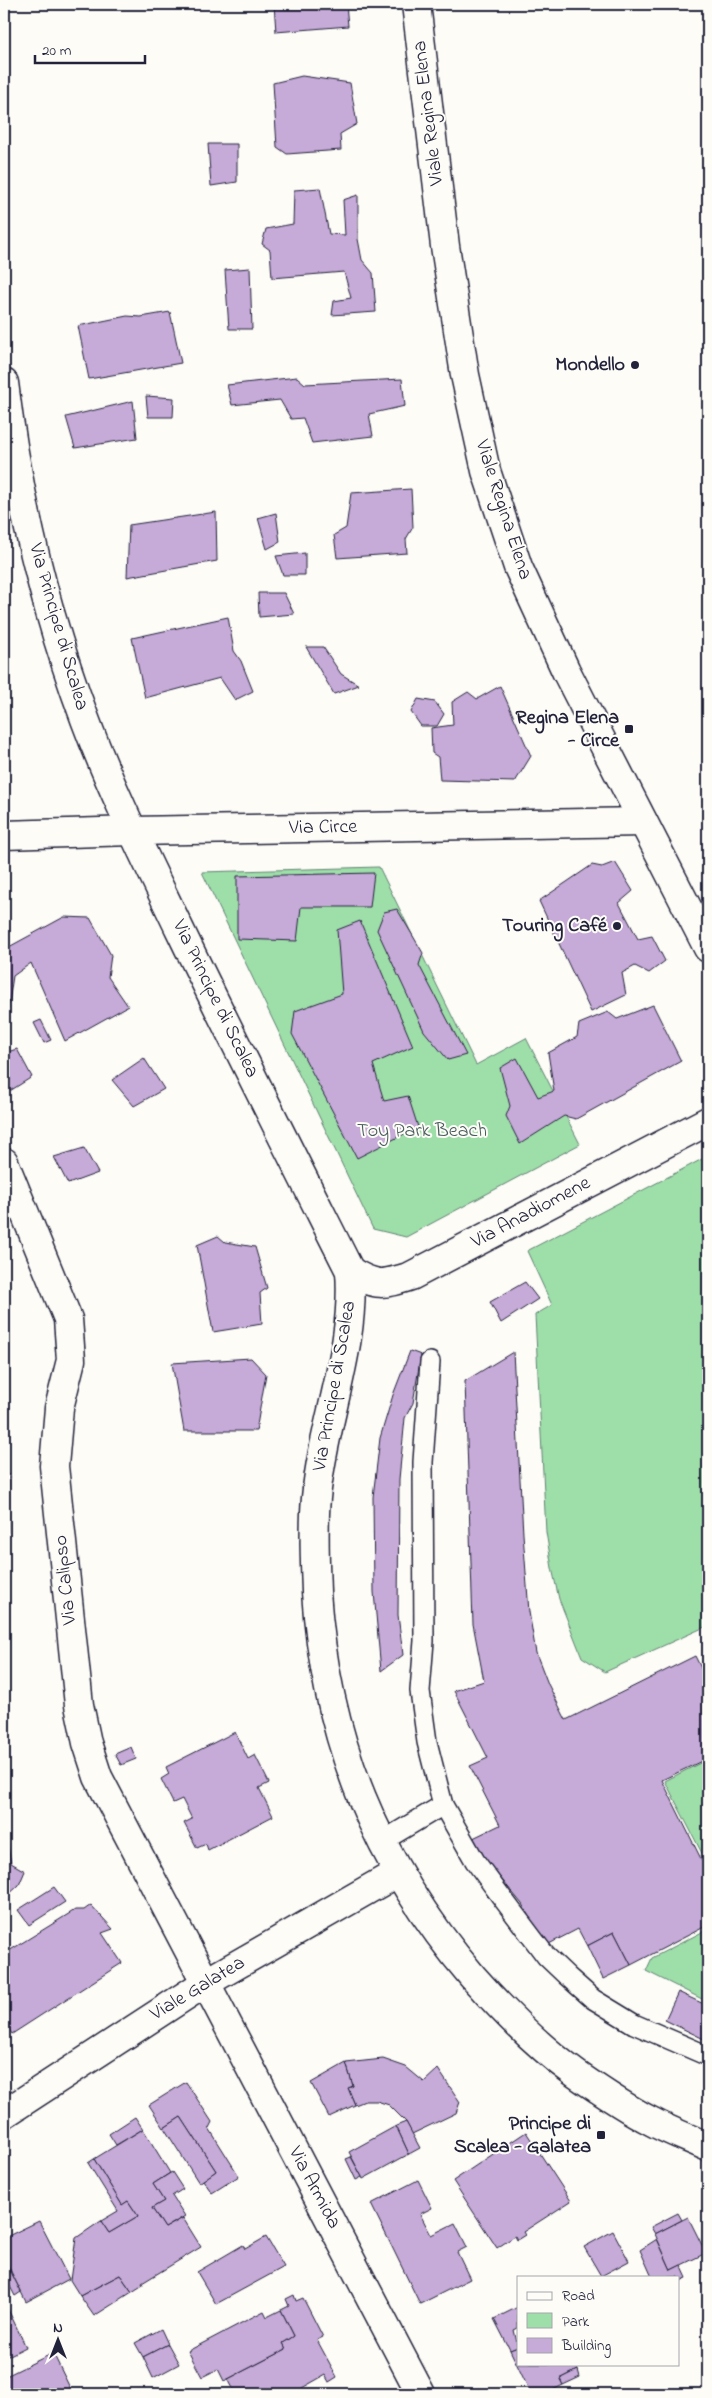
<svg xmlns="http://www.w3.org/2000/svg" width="712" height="2398" font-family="'Indie Flower',sans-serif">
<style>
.green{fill:#9edfa9;stroke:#608072}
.building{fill:#c6aad8;stroke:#22223b}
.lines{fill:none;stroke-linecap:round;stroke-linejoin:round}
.lane-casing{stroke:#22223b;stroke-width:22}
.street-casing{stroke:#22223b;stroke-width:31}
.secondary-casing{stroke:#22223b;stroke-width:31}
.lane{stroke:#fdfcf7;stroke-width:19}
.street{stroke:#fdfcf7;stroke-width:28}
.secondary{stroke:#fdfcf7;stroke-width:28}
.poi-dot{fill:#22223b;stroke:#fdfcf7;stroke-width:2}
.labels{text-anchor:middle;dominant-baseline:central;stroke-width:4;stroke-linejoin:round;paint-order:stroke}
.street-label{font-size:20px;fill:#22223b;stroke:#fdfcf7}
.poi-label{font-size:20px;font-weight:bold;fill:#22223b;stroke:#fdfcf7;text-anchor:end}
.park-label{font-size:20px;fill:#475b5c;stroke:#fdfcf7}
</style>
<rect width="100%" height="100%" fill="#fdfcf7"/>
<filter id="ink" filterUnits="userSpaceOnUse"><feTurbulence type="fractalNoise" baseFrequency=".02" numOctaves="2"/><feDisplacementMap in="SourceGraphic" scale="10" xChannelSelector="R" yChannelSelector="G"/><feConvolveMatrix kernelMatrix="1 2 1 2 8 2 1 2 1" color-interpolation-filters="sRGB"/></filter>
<g filter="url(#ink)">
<g class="green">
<polygon points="379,867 476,1065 526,1038 580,1144 406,1237 373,1229 202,872"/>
<polygon points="708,1156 708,1628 707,1626 605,1672 582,1657 559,1599 552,1568 546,1532 535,1315 552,1305 527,1251"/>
<polygon points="708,1759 708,1865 665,1781"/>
<polygon points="708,1929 708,2002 646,1971 652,1958"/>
</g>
<g class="building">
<polygon points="274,4 346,4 348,26 276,32"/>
<polygon points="302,76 350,83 357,124 340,134 341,150 287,154 277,147 273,83"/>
<polygon points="208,144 237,144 237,182 211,186"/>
<polygon points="320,188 329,234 345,235 343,200 358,195 358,239 362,260 373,273 376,312 332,315 334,301 351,298 344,272 272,278 270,250 262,244 266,229 293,224 294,190"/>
<polygon points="250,268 252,329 229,329 225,270"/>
<polygon points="170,312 181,363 89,379 78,326 127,316 141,317"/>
<polygon points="297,377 305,384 402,379 405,406 369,414 373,436 312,443 303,418 291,419 280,400 232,405 227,385"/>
<polygon points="146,396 174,398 173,417 148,417"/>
<polygon points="133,401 137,438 75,448 66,417"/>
<polygon points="411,489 413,527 406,539 407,553 337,558 334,535 346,528 351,493"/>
<polygon points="216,512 217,561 127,577 129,525"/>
<polygon points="276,513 280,542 267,549 258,518"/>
<polygon points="305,553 305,575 283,575 276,556"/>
<polygon points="258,593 284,593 294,614 259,617"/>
<polygon points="228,617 234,651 241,661 253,691 235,700 220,678 145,698 132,638"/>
<polygon points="306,647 323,647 341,674 359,685 334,694"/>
<polygon points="500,686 531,756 515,782 440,780 438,757 432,753 431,728 453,725 452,702 468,692 477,699"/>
<polygon points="418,699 435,702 444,714 437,726 421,726 411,712"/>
<polygon points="615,862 633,891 619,903 638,939 652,936 665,961 649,973 635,966 622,973 626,995 591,1012 539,901 592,865 602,867"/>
<polygon points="374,873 370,907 301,907 297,941 237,939 237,876"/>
<polygon points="397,909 423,953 419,965 466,1055 448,1060 424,1031 377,930 384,912"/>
<polygon points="64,917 90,918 111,955 108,977 128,1006 65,1041 31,963 13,976 8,1009 4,1010 4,947 7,948"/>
<polygon points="360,921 413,1046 373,1064 384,1101 408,1096 418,1127 357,1158 292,1034 295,1011 342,994 337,930"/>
<polygon points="653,1005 681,1061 576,1119 564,1116 520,1144 506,1116 510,1106 500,1068 517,1058 538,1097 554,1091 548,1053 577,1037 579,1024 608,1012 617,1019"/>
<polygon points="41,1020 51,1040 44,1043 34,1023"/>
<polygon points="17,1049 32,1077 5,1094 4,1053"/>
<polygon points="144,1058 164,1089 134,1106 112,1080"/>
<polygon points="84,1148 98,1173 68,1184 54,1157"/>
<polygon points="218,1236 225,1242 255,1247 267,1288 260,1293 262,1324 213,1332 197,1245"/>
<polygon points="525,1282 538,1299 501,1323 490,1302"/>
<polygon points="410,1351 421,1355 413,1403 405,1418 399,1479 398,1615 403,1655 381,1671 374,1592 373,1497 380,1438 393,1395"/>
<polygon points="513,1352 523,1534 529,1612 536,1653 548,1684 566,1720 695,1656 708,1682 708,1758 662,1780 708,1873 708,1925 631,1965 614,1932 587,1946 578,1929 545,1946 522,1904 469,1840 500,1825 470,1766 488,1758 454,1691 484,1681 473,1624 465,1381"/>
<polygon points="251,1358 266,1374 256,1431 184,1431 172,1363"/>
<polygon points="4,1474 9,1474 7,1538 4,1538"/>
<polygon points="4,1606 8,1644 4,1644"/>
<polygon points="235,1732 248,1759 255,1755 269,1783 259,1788 273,1816 208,1850 206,1844 197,1848 184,1823 192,1819 182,1799 173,1803 161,1779 169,1774 166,1767"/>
<polygon points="131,1747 136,1759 121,1765 115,1754"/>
<polygon points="4,1834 6,1834 11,1863 25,1871 19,1885 4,1899"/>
<polygon points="54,1887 65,1902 29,1925 18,1910"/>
<polygon points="91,1905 113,1929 102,1933 122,1963 12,2034 4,2022 4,1954 75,1910 84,1910"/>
<polygon points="614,1932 631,1965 603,1979 587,1946"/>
<polygon points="678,1992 708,2006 708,2041 665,2020"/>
<polygon points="383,2059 406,2067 424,2082 438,2069 460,2102 456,2113 412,2134 406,2122 389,2105 377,2101 365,2101 355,2105 348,2088 353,2086 346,2063"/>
<polygon points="346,2063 353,2086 348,2088 355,2105 329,2117 311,2083"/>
<polygon points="186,2082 212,2122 209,2128 239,2176 212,2193 203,2180 216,2171 181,2117 164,2128 149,2105"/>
<polygon points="135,2117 143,2129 116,2145 109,2134"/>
<polygon points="181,2117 216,2171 199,2183 164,2128"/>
<polygon points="406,2122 420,2148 409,2154 396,2126"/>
<polygon points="396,2126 409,2154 363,2179 349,2152"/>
<polygon points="143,2129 170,2173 153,2184 164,2201 152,2208 165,2228 183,2218 201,2247 142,2283 143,2285 132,2292 120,2275 80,2296 70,2280 76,2238 101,2221 109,2233 138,2216 128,2201 122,2205 94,2159"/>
<polygon points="526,2132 571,2201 523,2232 525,2235 517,2240 515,2236 497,2248 453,2181"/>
<polygon points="351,2157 362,2177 356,2180 346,2159"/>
<polygon points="94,2159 122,2205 128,2201 138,2216 109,2233 101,2221 118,2211 88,2163"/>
<polygon points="172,2172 183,2189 172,2196 185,2216 165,2228 152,2208 164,2201 153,2184"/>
<polygon points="418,2180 432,2208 420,2214 431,2235 455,2223 467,2247 457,2252 470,2279 420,2304 371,2204"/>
<polygon points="678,2213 682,2220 655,2234 651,2227"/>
<polygon points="688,2217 706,2253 671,2270 655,2234"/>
<polygon points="39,2221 69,2279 26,2302 4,2258 4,2238"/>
<polygon points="613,2231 629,2261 601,2276 584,2247"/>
<polygon points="266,2237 284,2267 216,2304 197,2272 243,2245 245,2249"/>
<polygon points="657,2239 671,2270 681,2265 687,2278 678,2282 678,2277 652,2277 640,2250"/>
<polygon points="4,2258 21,2292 15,2296 4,2275"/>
<polygon points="120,2275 132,2292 94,2316 80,2296"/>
<polygon points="294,2295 296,2301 303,2298 323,2337 317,2340 337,2377 329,2382 325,2375 302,2388 304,2391 298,2394 236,2394 228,2379 286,2349 283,2343 294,2336 281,2310 289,2306 286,2299"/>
<polygon points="4,2301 26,2347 4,2358"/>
<polygon points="518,2307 518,2328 514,2330 518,2347 510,2350 494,2319"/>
<polygon points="281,2310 294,2336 283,2343 286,2349 224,2381 218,2369 202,2377 188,2351 264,2311 267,2317"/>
<polygon points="161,2329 168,2344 143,2357 135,2343"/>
<polygon points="168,2344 179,2364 153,2378 143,2357"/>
<polygon points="518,2347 518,2364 575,2364 578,2370 560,2379 563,2385 545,2394 531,2394 510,2350"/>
<polygon points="53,2353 73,2394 4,2394 4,2377"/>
<polygon points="578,2370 580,2377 563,2385 560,2379"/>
</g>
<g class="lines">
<g class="lane-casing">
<g id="lane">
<polyline points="430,1362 423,1462 424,1641 420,1691 427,1742 443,1805 475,1861 503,1899 546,1956 567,1976 593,1999 634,2024 708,2056"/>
<polyline points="381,1842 443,1805"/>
</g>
</g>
<g class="street-casing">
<g id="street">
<polyline points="416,4 445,246 465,375 486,471 518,567 566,671 708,948"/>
<polyline points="4,835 132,831 643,822"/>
<polyline points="4,1162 68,1319 71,1360 59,1408 54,1466 79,1705 87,1743 98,1777 421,2394"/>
<path d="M 350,1271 C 376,1287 383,1285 411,1276 L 708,1121"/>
</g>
</g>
<g class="secondary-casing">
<g id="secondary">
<path d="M 4,383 C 18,497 45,612 85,719 C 112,792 147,861 180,930 C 235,1044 293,1158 350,1271 C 356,1348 323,1422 316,1498 C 313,1529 315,1561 316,1592 C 326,1741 376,1863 473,1977 C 504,2012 537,2046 576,2074 C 599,2090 625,2108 651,2121 C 669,2131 689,2138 708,2147"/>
<polyline points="4,2114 205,1983 397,1873"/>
</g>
</g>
<use href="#lane" class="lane"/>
<use href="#street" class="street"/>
<use href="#secondary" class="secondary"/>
</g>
</g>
<g class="poi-dot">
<circle cx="635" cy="365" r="5"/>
<rect x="624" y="724" width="10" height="10" rx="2.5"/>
<circle cx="617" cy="926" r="5"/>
<rect x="596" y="2130" width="10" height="10" rx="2.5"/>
</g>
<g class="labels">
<g class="street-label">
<text transform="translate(429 113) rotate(-97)">Viale Regina Elena</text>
<text transform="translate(503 510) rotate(72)">Viale Regina Elena</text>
<text transform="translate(58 627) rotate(74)">Via Principe di Scalea</text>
<text transform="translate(323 828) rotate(-1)">Via Circe</text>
<text transform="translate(215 999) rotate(64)">Via Principe di Scalea</text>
<text transform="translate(531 1213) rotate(-28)">Via Anadiomene</text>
<text transform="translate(335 1386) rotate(-80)">Via Principe di Scalea</text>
<text transform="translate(66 1580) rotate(-96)">Via Calipso</text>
<text transform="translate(198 1989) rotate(-31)">Viale Galatea</text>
<text transform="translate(314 2188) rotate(62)">Via Armida</text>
</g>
<g class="poi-label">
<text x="625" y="365">Mondello</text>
<text x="619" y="718">Regina Elena<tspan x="619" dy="23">- Circe</tspan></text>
<text x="607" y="926">Touring Café</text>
<text x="591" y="2124">Principe di<tspan x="591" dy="23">Scalea - Galatea</tspan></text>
</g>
<g class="park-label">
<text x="422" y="1131">Toy Park Beach</text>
</g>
</g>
<rect width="712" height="2398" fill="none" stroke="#fdfcf7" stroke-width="20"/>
<rect x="10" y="10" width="692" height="2378" fill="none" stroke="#22223b" stroke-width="2" filter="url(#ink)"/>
<rect x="517" y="2276" width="162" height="90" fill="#fdfcf7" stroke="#a5a5ac"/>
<rect x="527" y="2292" width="25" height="8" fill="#fdfcf7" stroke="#a5a5ac"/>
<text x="562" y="2300" font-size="15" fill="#22223b">Road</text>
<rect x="527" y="2313" width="25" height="15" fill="#9edfa9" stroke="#a5a5ac"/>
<text x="562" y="2326" font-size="15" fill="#22223b">Park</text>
<rect x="527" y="2338" width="25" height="15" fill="#c6aad8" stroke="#a5a5ac"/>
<text x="562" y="2350" font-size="15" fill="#22223b">Building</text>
<g transform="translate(58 2340)" stroke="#fdfcf7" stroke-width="4" paint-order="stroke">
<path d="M0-4L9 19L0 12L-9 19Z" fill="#22223b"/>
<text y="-8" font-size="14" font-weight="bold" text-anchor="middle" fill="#22223b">N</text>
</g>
<path d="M35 55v8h110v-8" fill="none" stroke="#22223b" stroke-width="2.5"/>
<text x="42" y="55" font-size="15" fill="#22223b" stroke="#fdfcf7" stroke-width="4" paint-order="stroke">20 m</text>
</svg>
